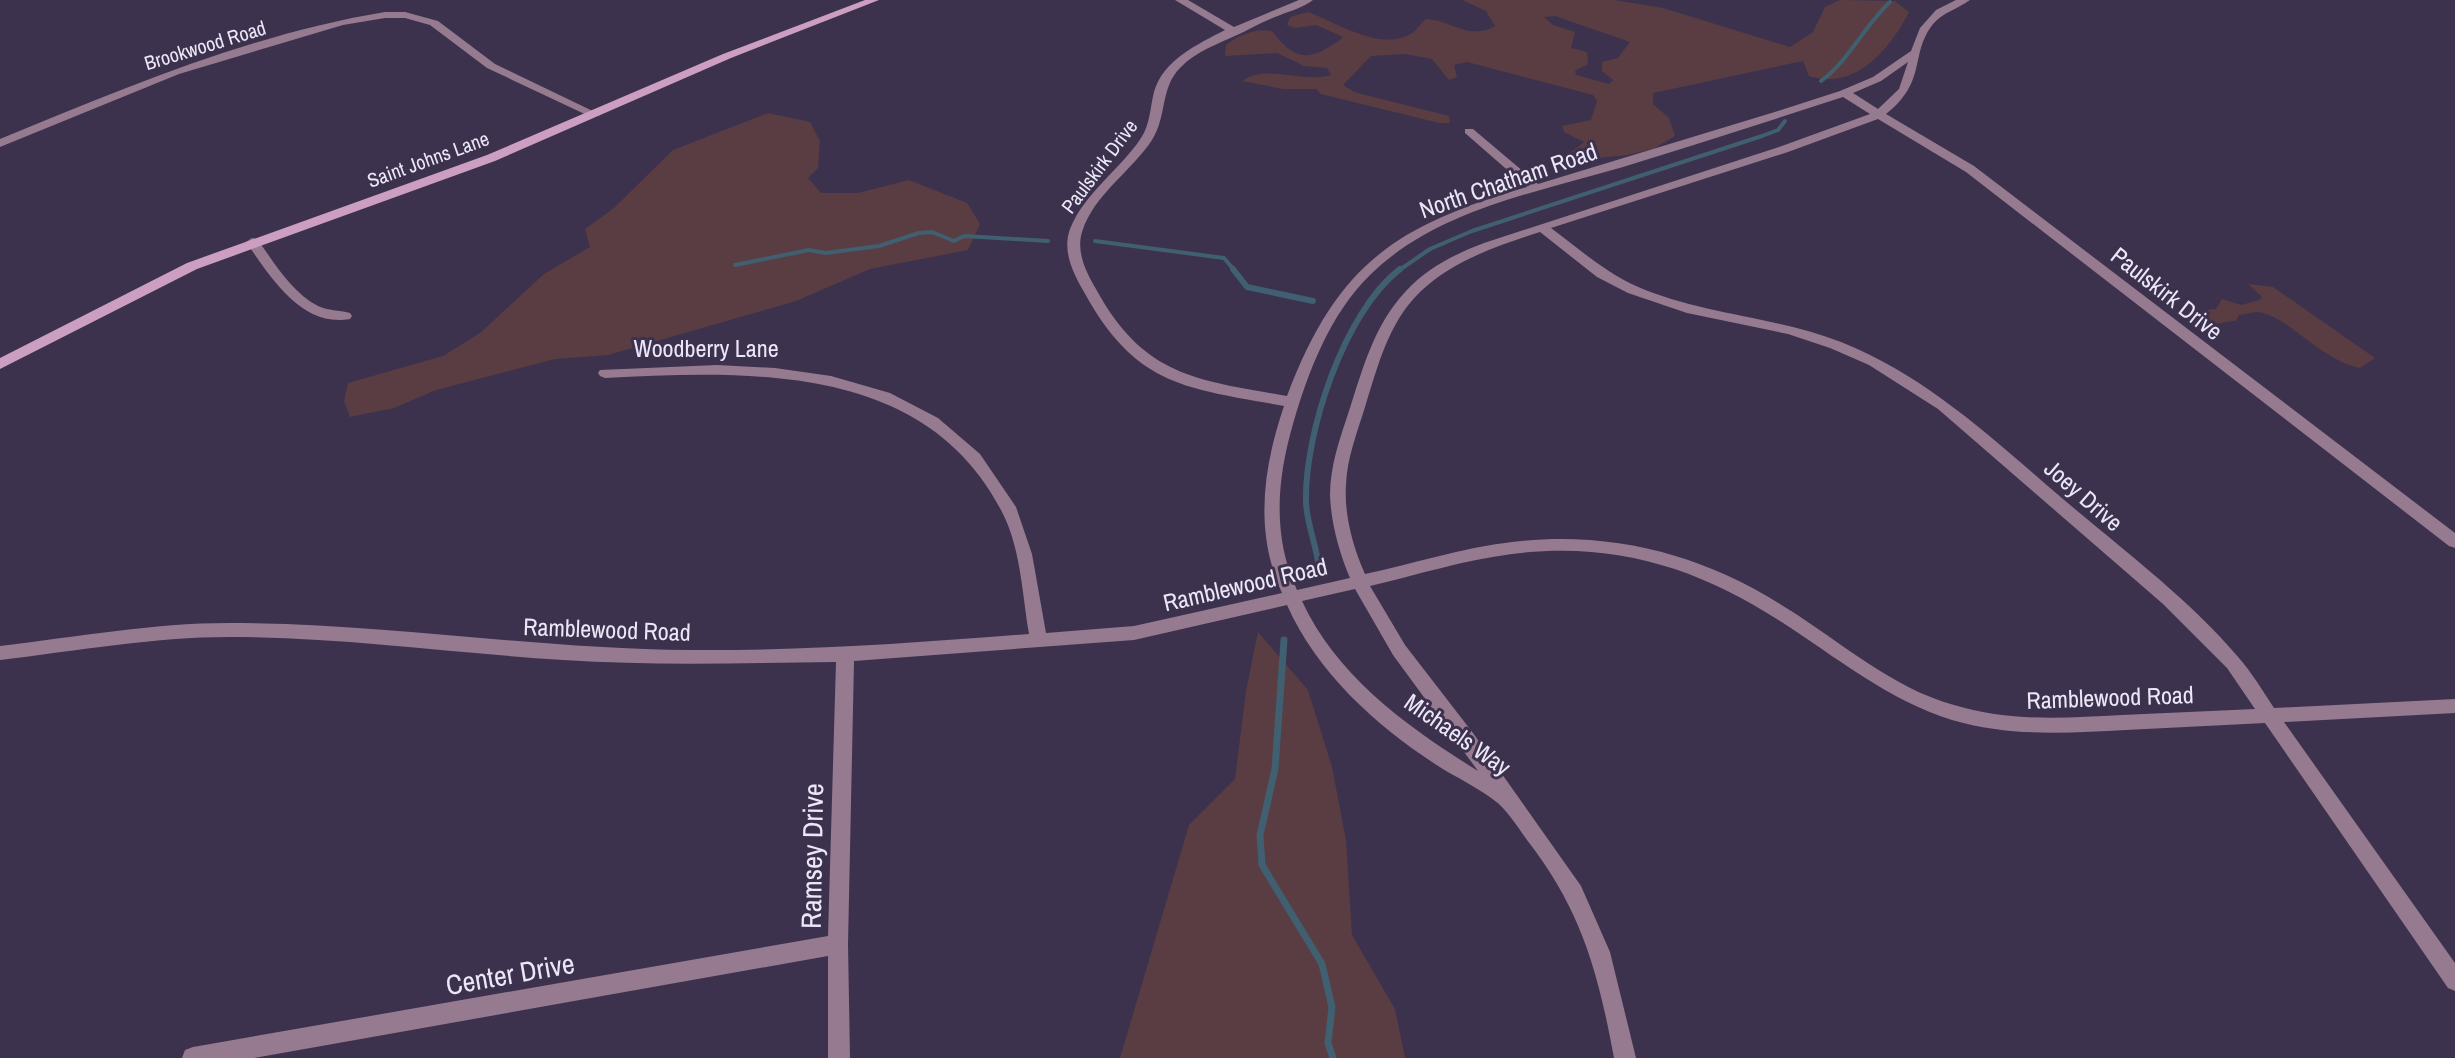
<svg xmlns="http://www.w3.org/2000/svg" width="2455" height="1058" font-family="'Archivo Narrow',sans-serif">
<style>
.green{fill:#593d42;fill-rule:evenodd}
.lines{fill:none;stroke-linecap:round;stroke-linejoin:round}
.stream-far2{stroke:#405f70;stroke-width:4}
.stream-far1{stroke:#405f70;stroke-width:6}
.stream{stroke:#405f70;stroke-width:7}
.street{fill:#967a90;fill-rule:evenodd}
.secondary{fill:#cc9ec2;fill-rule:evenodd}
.labels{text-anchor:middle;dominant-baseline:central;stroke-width:6;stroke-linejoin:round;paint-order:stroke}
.far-street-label{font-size:20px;fill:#ece7f8;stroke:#3c324d}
.street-label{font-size:24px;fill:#ece7f8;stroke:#3c324d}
.near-street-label{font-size:28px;fill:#ece7f8;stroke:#3c324d}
</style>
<rect width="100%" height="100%" fill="#3c324d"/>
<g class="green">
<path d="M 1462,0 L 1614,0 L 1663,8 L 1790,47 L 1813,32 L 1825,7 L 1840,0 L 1895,1 L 1909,12 C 1890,49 1856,91 1809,76 L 1803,61 L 1653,93 L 1653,104 L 1669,118 L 1675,136 L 1653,149 L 1627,155 L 1569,161 L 1569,154 L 1584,142 L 1564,132 L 1562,126 L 1591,120 L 1597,101 L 1593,95 L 1467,62 L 1454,65 L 1457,77 L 1449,80 L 1432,59 L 1405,54 L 1371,56 L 1343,85 L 1354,92 L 1449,116 L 1450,123 L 1439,123 L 1321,94 L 1316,89 L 1283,89 L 1242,81 C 1267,63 1304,84 1331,75 L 1327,68 L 1304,66 L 1277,53 L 1225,56 L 1226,45 C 1239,35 1256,28 1272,31 C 1287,51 1302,64 1327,48 C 1333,44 1338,43 1343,37 L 1316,25 L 1295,28 L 1287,25 L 1290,17 L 1308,12 C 1336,22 1381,53 1412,33 C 1417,30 1421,23 1426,19 C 1451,20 1469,41 1495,26 L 1486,11 ZM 1555,16 L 1630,42 L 1618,58 L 1602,62 L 1602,71 L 1613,80 L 1609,84 L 1576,75 L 1575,71 L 1588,64 L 1587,52 L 1571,48 L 1575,32 L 1553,25 L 1544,17 Z"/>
<polygon points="768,113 810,122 820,141 818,168 808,178 821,193 858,193 909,180 967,203 980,224 968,250 870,269 796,301 608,355 555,359 436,390 394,408 350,417 344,401 348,383 443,356 480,333 544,274 590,247 585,229 614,208 673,150"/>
<path d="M 2248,284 L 2273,287 L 2375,358 L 2360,368 C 2320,360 2286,314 2257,312 C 2252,312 2245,315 2239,315 L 2236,321 C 2220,321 2213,329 2197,318 L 2205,310 L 2216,309 L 2222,299 L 2241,305 L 2260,300 L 2262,297 Z"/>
<polygon points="1258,632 1308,690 1332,767 1346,840 1352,935 1395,1009 1405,1058 1120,1058 1189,825 1235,779 1246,691"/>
</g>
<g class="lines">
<g class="stream-far2">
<path d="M 1821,81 C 1846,64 1865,25 1890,2"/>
<polyline points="1095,241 1224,258 1235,271"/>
<polyline points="735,265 809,250 826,253 879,246 919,233 932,232 954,241 964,236 1048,241"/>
<polyline points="1398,271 1430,249 1472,231 1762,136 1778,130 1785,121"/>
</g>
<g class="stream-far1">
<polyline points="1233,269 1247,287 1313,301"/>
<path d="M 1319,569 C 1317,546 1307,525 1306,503 C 1304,434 1344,312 1400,269"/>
</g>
<polyline class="stream" points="1284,640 1275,769 1260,835 1262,865 1322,964 1332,1007 1328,1043 1333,1058"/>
<g class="street">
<path d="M 1175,0 L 1188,0 L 1234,27 L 1299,0 L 1313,0 C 1303,8 1287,12 1275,17 C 1262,22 1248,30 1237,35 C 1218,44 1196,51 1180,68 C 1160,88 1167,117 1152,140 C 1131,172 1094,194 1082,232 C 1076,252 1086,272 1096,289 C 1144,377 1197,380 1287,396 C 1337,264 1395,226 1527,187 L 1465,133 L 1465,129 L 1473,129 L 1538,184 L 1778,111 L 1840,91 L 1873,77 L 1911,51 L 1920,28 L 1936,10 L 1956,0 L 1970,0 C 1958,9 1943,12 1933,24 C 1909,55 1928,81 1886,114 L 1974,166 L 2455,533 L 2455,548 L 2449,546 L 1966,172 L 1878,119 L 1788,152 L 1551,228 C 1579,249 1605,272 1636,286 C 1702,315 1775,316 1841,342 C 1927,376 1994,440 2063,499 C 2122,549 2189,599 2239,658 C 2252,673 2263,691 2274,708 L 2455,699 L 2455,713 L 2284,722 L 2455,963 L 2455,991 L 2448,988 L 2265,723 C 2219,725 2172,728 2126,730 C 2067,733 2010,737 1952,720 C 1888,700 1836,657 1780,621 C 1697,567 1612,541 1512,554 C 1464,560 1417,575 1370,586 L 1405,645 L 1473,733 L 1581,886 L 1610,952 L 1636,1058 L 1614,1058 C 1598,972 1582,911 1527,840 C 1519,829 1511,816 1501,806 C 1487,792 1453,776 1435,764 C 1374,724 1317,672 1287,605 L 1134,640 L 854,661 L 848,944 L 850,1058 L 828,1058 L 828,956 L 254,1058 L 182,1058 L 185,1050 L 193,1047 L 828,936 L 836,662 C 745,663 654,666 563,660 C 452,653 341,637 230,637 C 153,637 76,651 0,660 L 0,646 C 76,637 153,623 229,623 C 383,623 536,649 690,650 C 803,651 916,643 1029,634 C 1022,594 1021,547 1001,510 C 924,362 748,371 605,378 L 600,376 L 598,373 L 600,370 L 717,365 L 775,368 L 831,376 L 890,393 L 938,418 L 980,454 L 1016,507 L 1032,554 L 1046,633 L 1134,626 L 1282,593 C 1254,532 1263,468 1284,406 C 1186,388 1136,387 1084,292 C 1073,273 1062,251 1070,229 C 1085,192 1120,170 1141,138 C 1150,125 1150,108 1154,92 C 1163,60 1198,44 1225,30 ZM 1908,62 L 1899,89 L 1878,109 L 1853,93 L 1881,81 ZM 1843,97 L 1870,114 L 1779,147 L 1484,243 C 1455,254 1427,268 1406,291 C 1374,325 1363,368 1349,411 C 1340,438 1330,466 1330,495 C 1331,523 1339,552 1350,578 L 1297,590 C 1272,536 1277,479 1293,424 C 1308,372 1330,314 1370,275 C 1436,210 1538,192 1623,167 C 1697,144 1770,121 1843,97 ZM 1540,232 L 1597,277 L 1628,293 L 1687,313 L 1788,334 L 1830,348 L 1869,365 L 1938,409 L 2163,604 L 2227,668 L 2255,709 C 2211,711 2166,713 2122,715 C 2064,718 2011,722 1954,705 C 1892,688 1841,642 1788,609 C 1705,555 1612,530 1512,542 C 1464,547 1413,564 1365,574 C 1353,547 1344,515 1346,485 C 1347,458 1357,433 1365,407 C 1378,366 1388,323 1420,292 C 1454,260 1497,246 1540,232 ZM 1355,589 L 1393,655 L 1478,771 C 1409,728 1337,677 1302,601 Z"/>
<path d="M 385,12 L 405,12 L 438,21 L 495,64 L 601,115 L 591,117 L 487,68 L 430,25 L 405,18 L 385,18 L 343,25 L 179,74 L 0,147 L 0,139 C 125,88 251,34 385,12 Z"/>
<path d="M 252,238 L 257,239 C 274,262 291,292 318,306 C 328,311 339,310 350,313 L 352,316 L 350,319 C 301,328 270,276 246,242 Z"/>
</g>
<polygon class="secondary" points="865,0 879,0 731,58 495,161 197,269 0,369 0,358 187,263 487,155 723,54"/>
</g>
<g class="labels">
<g class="far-street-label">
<text transform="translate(205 45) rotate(-17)">Brookwood Road</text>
<text transform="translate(428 159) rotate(-20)">Saint Johns Lane</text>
<text transform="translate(1099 166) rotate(-53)">Paulskirk Drive</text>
</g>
<g class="street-label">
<text transform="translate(1508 180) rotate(-19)">North Chatham Road</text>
<text transform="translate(2167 293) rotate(38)">Paulskirk Drive</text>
<text x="706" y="348">Woodberry Lane</text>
<text transform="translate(2084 495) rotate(41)">Joey Drive</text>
<text transform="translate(1245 584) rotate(-13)">Ramblewood Road</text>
<text transform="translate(607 629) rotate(2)">Ramblewood Road</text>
<text transform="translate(2110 697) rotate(-2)">Ramblewood Road</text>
<text transform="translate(1458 734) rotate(35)">Michaels Way</text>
</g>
<g class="near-street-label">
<text transform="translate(812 856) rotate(-89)">Ramsey Drive</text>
<text transform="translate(510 974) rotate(-10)">Center Drive</text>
</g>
</g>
</svg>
